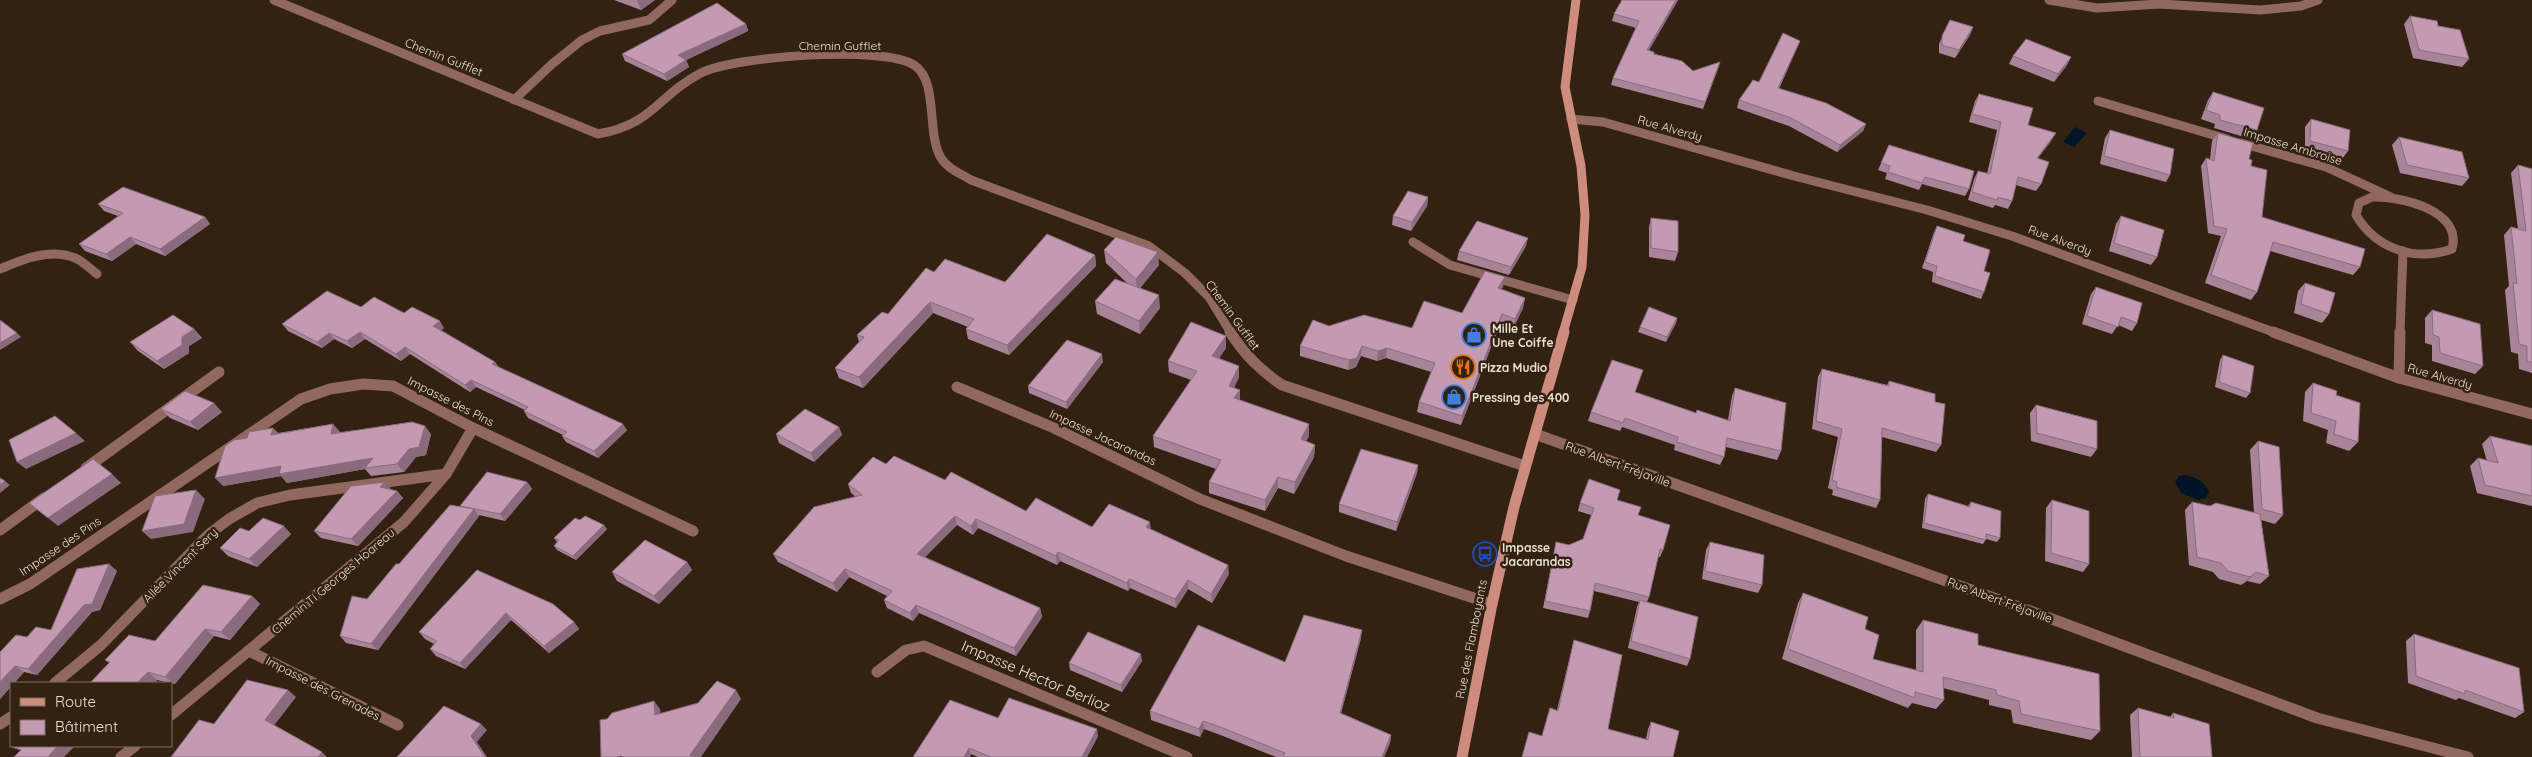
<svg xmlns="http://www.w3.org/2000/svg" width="2532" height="757" font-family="Quicksand,sans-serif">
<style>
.water{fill:#001427}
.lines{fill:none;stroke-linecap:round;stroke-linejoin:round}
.lane{stroke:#90685e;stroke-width:9}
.street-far1{stroke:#90685e;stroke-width:9}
.street{stroke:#90685e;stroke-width:11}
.secondary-far1{stroke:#cd8c7d;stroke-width:9}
.secondary{stroke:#cd8c7d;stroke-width:11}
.wall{fill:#a98499}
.shaded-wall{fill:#896b7d}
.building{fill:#c499b2;stroke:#896b7d}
.labels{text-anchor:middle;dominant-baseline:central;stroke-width:5;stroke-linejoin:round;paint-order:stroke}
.street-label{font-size:12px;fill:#eadfd4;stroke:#332212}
.poi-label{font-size:12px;font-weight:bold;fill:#eadfd4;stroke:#332212;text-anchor:start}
.near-street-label{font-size:15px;fill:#eadfd4;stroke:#332212}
</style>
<rect width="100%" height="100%" fill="#332212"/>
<g class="water">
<polygon points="2075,127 2087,133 2074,147 2063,142"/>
<path d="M 2183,475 C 2195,476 2204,481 2209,491 L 2206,498 L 2198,500 L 2181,493 L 2175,482 L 2179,476 Z"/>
</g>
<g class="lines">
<polyline class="lane" points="1413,242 1450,265 1573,300"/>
<g class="street-far1">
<path d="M 274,0 L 598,134 C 653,125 658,95 701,73 C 734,56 884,45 914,65 C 939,81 926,133 941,158 C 948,169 960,173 971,180 L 1149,246 L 1185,273 L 1209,297 L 1231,333"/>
<polyline points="2049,0 2097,8 2159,4 2261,10 2301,6 2318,0"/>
<polyline points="514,100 552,64 582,40 600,31 649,20 672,0"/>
<polyline points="2098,101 2227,139"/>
<polyline points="1571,119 1603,122 1794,176 1927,210 2012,236 2276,333"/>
<polyline points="2241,143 2326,167 2391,197"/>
<path d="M 2372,197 C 2400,196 2463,210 2452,249 C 2415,262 2376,249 2356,215 L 2359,203 Z"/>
<path d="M 0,269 C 23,259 50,248 75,258 C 83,261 90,269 97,274"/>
<polyline points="2400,333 2403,251"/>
</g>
<g class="street">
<path d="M 1230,332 C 1245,355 1260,370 1282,385 L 1525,466"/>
<polyline points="2273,332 2399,378 2532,414"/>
<polyline points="2399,378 2400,332"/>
<polyline points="957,387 1054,428 1200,499 1346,556 1492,604"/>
<polyline points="1535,434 2044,616 2317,718 2468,757"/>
<polyline points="86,468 219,372"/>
<polyline points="0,530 44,498"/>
<polyline points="0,599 30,584 301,399 330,389 363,384 393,386 473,428 693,531"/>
<polyline points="249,651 398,725"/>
<polyline points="877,672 906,650 924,646 1187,757"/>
<polyline points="55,683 101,645 208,535 229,519 257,503 290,495 446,474"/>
<polyline points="171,715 404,522 446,474 473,428"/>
<polyline points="0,724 11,717"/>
<polyline points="121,757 135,746"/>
</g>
<polyline class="secondary-far1" points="1563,333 1582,267 1585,215 1581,166 1565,87 1576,0"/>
<polyline class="secondary" points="1462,757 1492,604 1514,507 1564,332"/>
</g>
<g class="wall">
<polygon points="614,0 655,0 641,10"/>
<polygon points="1622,0 1678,0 1649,50 1654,54 1693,71 1720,62 1703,109 1611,85 1613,78 1636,28 1612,21 1614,14"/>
<polygon points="2410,16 2438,26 2469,59 2462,67 2413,58 2404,24"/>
<polygon points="1950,20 1973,27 1970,35 1955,58 1939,53 1939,44"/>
<polygon points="746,24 748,31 686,60 689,67 667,81 625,61 622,54"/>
<polygon points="1800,41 1779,89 1866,124 1863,131 1837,152 1789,126 1737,108 1739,100 1759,82"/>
<polygon points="2013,56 2071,57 2067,65 2054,82 2009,64"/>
<polygon points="2213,92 2257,130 2251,139 2214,128 2215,124 2201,119 2208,100"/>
<polygon points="1979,94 2028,125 2051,141 2038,158 2041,184 2036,191 2016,185 2012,201 2008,209 1995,205 1993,208 1968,200 1974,179 1978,171 1987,174 1997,130 1969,122 1975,101"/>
<polygon points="2311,119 2348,151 2342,159 2305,149 2305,127"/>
<polygon points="2110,130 2170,175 2166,182 2100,164 2105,138"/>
<polygon points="2218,133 2249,159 2251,166 2262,217 2360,267 2353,275 2270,251 2257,292 2251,300 2205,283 2221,236 2208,233 2201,166 2206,158 2210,159 2212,141"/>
<polygon points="2399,137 2469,178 2462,186 2400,173 2392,145"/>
<polygon points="1889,145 1969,189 1965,196 1922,184 1919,190 1885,179 1887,173 1878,170"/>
<polygon points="2518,165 2532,169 2532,373 2519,369 2518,354 2511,352 2505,290 2509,286 2504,235 2511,227 2518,229 2511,173"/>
<polygon points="1428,197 1427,206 1411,231 1392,225 1393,216"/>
<polygon points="98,204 205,217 210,224 165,256 136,244 112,261 85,251 79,244 118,216 104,211"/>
<polygon points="2121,216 2157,257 2151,265 2109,251 2116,224"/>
<polygon points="1651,218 1678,252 1675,261 1649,257 1649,227"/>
<polygon points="1937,226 1963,241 1984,292 1981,299 1932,282 1933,272 1922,268 1934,232"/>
<polygon points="1526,246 1509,275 1457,260 1459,251"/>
<polygon points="1104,250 1159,265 1140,288 1160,308 1140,334 1097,314 1095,301 1128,284 1106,263"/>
<polygon points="1095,255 1096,266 1009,355 968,339 966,329 968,327 933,313 863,388 839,378 835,368 859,342 857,335 888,314 934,272 1005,282"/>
<polygon points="2305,283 2329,314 2322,323 2294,313 2298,291"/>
<polygon points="1503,287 1501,289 1525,298 1523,308 1513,329 1500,324 1461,425 1417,412 1419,402 1431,372 1386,358 1377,361 1361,356 1356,367 1348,370 1300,356 1300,346 1329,326 1412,328 1462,313"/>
<polygon points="2096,287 2137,323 2132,331 2118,325 2112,334 2082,324 2091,294"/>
<polygon points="2432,310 2483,366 2475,374 2432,361 2432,345 2425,343 2425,318"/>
<polygon points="404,313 444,328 441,330 495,362 499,367 627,430 598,458 566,442 562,436 563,435 528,418 524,411 525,410 476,387 470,392 410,354 401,361 365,339 352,348 334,339 322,348 288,331 282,324"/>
<polygon points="1677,318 1676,323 1666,342 1638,332 1640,327"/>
<polygon points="194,329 202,338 189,346 189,353 164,369 138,351 130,342"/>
<polygon points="1226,348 1219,358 1239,366 1239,377 1234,388 1240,400 1309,424 1309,436 1306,441 1315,445 1314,457 1294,494 1278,488 1265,511 1209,493 1209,482 1216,469 1154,447 1153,436 1191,380 1169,372 1168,361"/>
<polygon points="2223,355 2250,393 2246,398 2215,387 2220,360"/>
<polygon points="1103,362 1067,409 1029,393 1028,386"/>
<polygon points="1822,369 1887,385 1889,381 1935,402 1941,445 1936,452 1882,437 1880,500 1876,508 1832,495 1833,490 1828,488 1838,437 1812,429 1818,377"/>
<polygon points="1643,370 1635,392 1696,413 1728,420 1732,396 1735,388 1781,451 1777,460 1726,447 1724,457 1720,465 1674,450 1675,445 1622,427 1620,431 1588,421 1591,412"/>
<polygon points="2313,383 2336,395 2358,442 2349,451 2326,443 2328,430 2303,421 2305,392"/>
<polygon points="2036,405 2097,449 2091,457 2031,441 2030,413"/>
<polygon points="161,409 222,412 198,430 170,418"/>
<polygon points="333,424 340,432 431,434 426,455 416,457 404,472 371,476 365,469 287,483 281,476 223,486 273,428 278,433"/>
<polygon points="839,427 842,435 814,462 779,443 776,434"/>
<polygon points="2490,436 2532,446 2532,506 2477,493 2470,466 2478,458 2487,461 2482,444"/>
<polygon points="2258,441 2283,515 2275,524 2261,520 2269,576 2260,584 2247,581 2241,585 2219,579 2213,572 2189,565 2185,510 2192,502 2210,506 2254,513 2250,450"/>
<polygon points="886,464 945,480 1026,511 1092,527 1151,529 1229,574 1212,603 1188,589 1176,608 1130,588 1128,591 1060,561 1057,565 978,528 973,535 957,525 925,557 1040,608 1042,617 1016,656 919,613 913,621 887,608 884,600 887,596 849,577 837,592 778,562 773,554 856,497 851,493 848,484"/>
<polygon points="1418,465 1417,473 1396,531 1339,512 1339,504"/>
<polygon points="527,482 532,489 505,521 479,515 479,516 378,650 346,643 340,636 367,599 399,564 460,507"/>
<polygon points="390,489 397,491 403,498 358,546 321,538 314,531"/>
<polygon points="1928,494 1968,506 1971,502 2000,538 1997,542 1986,539 1983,544 1922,528 1925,499"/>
<polygon points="1617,500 1638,515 1663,550 1660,557 1658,557 1649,597 1647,602 1690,659 1687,666 1628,648 1637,607 1639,602 1594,591 1590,611 1588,618 1543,608 1556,542 1569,545 1583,539 1591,515 1578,511 1580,503"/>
<polygon points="2052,500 2089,564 2083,572 2045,561 2046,508"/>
<polygon points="580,520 607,529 576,560 557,550 554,546 557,542 554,538"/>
<polygon points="249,531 291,534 257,567 228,556 220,548"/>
<polygon points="1710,542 1762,585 1758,593 1702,579 1706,550"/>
<polygon points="687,562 692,570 659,604 617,581 612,572"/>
<polygon points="109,564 117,571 100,610 92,612 37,675 24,672 0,699 0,652 51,630"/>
<polygon points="477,570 574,622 579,629 549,653 511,620 465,669 436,656 430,649 434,644 425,639 419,632"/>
<polygon points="1803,593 1865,629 1873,659 1916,670 1916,630 1923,620 1978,645 2100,731 2091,740 2013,723 2011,710 1989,705 1989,700 1943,688 1944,700 1936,709 1912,703 1908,708 1782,659 1798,603"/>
<polygon points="252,596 260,604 230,640 214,636 175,684 157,680 154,683 90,683 109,663 105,660 155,641"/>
<polygon points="2414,634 2524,712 2515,718 2459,698 2456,700 2408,683 2406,641"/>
<polygon points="1361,638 1341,713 1391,735 1390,743 1384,757 1276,757 1223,736 1204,729 1200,737 1151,720 1150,711 1285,662"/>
<polygon points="1574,640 1608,729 1646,739 1648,729 1651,722 1673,757 1522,757 1542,736 1550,708 1557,710"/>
<polygon points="1142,661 1122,692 1070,670 1069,663"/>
<polygon points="2138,708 2170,717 2173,713 2212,757 2132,757 2130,715"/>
<polygon points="998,718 1098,736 1087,757 978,757 971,754 970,757 913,757"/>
</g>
<g class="shaded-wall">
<polygon points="637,0 655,0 641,10"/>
<polygon points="1676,0 1678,0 1645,57 1647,50"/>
<polygon points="746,24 748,31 686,60 689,67 667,81 664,74 678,55"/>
<polygon points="1973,27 1970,35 1955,58 1959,50"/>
<polygon points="1800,41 1797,48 1775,96 1778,88"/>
<polygon points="2071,57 2067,65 2054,82 2058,74"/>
<polygon points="1720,62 1718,69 1703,109 1705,102"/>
<polygon points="1866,124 1863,131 1837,152 1840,145"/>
<polygon points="2056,133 2051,141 2032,166 2037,158"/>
<polygon points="1428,197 1427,206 1411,231 1412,222"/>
<polygon points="205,217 210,224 165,256 160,249"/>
<polygon points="130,237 136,244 112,261 106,254"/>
<polygon points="1528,238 1526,246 1509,275 1511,267"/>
<polygon points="1158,252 1159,265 1137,292 1136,279"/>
<polygon points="1095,255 1096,266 1009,355 1007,345"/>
<polygon points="1505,277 1503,287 1496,298 1498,288"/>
<polygon points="1159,295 1160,308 1140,334 1139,321"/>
<polygon points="1525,298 1523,308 1513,329 1515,319"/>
<polygon points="930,302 933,313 863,388 859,377"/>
<polygon points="1502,314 1500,324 1461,425 1462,416"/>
<polygon points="1677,318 1676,323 1666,342 1667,337"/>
<polygon points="440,321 444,328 438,333 433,326"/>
<polygon points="194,329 202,338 189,346 189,353 164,369 157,361 182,337"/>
<polygon points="360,332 365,339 352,348 347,341"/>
<polygon points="17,333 21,337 0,350 0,343"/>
<polygon points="329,333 334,339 322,348 317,342"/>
<polygon points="1226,336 1226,348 1213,367 1212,356"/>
<polygon points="1362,346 1361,356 1356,367 1348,370 1349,360"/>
<polygon points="405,347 410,354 401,361 396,354"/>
<polygon points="1387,348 1386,358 1377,361 1378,351"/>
<polygon points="1102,354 1103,362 1067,409 1066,402"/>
<polygon points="495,362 500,369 492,364"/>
<polygon points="1239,366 1239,377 1230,397 1229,386"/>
<polygon points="471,380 476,387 470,392 465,385"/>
<polygon points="1240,390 1240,401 1234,398"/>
<polygon points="214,403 222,412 198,430 190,422"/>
<polygon points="333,424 340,433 331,434"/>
<polygon points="623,424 627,430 598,458 594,451"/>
<polygon points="1309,424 1309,436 1301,450 1301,439"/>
<polygon points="425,426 431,434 426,455 416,457 404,472 397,464"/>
<polygon points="839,427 842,435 814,462 811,453"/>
<polygon points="273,428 280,436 271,435"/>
<polygon points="76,433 85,441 26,469 17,462"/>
<polygon points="1315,445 1314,457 1294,494 1295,482"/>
<polygon points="373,458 365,468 365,469 287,483 281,476 223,486 215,478 281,466"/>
<polygon points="1418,465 1417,473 1396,531 1397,522"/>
<polygon points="112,474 121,483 58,526 48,518"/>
<polygon points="1278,477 1278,488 1265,511 1265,500"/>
<polygon points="5,481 10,485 0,493 0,485"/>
<polygon points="385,482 391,489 386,495 380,487"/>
<polygon points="527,482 532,489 505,521 500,514"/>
<polygon points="196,490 205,499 193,532 151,539 142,531"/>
<polygon points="397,491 403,498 358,546 351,539"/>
<polygon points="474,509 479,516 378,650 371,644"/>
<polygon points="955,516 957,525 920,562 917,554"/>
<polygon points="976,519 978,528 973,535 971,526"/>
<polygon points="1150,522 1151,531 1146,527"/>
<polygon points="604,525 607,529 576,560 573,556"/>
<polygon points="284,526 291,534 257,567 249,559"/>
<polygon points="1058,552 1060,561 1057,565 1056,556"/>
<polygon points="687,562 692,570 659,604 654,596"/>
<polygon points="109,564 117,571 100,610 92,612 37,675 28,669"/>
<polygon points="1228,565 1229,574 1212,603 1211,594"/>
<polygon points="845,569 849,577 837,592 833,583"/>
<polygon points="2256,572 2247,581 2241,585 2250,577"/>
<polygon points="1129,579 1130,588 1128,591 1127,583"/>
<polygon points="1188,580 1188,589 1176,608 1175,599"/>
<polygon points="252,596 260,604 230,640 221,632"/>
<polygon points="916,605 919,613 913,621 910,613"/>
<polygon points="1040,608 1042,617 1016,656 1014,648"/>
<polygon points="506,613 511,620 465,669 460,663"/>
<polygon points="574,622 579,629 549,653 544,646"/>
<polygon points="205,629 214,636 175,684 165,677"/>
<polygon points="1362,630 1361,638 1339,721 1340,713"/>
<polygon points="1141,654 1142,661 1122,692 1121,685"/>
<polygon points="15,666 24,672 14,683 11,683 11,686 0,699 0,682"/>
<polygon points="148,672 157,680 154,683 137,683"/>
<polygon points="288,690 296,697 273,727 265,720"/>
<polygon points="736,690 741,699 701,757 691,757 690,755"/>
<polygon points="654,701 660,709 662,724 655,715"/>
<polygon points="1203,721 1204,729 1200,737 1199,729"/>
<polygon points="481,724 487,730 477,742 487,757 485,757 471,736"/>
<polygon points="1097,729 1098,736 1087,757 1082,757"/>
<polygon points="1391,735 1390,743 1384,757 1382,757"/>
<polygon points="58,746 75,746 64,757 48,757"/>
<polygon points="969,748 971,754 970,757 964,757"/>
<polygon points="322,752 327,757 318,757"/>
</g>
<g class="building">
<polygon points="1622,0 1676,0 1647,50 1654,52 1654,54 1682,61 1693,71 1720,62 1705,102 1613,78 1639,21 1614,14"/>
<polygon points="717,3 746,24 678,55 686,60 664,74 622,54"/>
<polygon points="2410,16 2437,21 2438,26 2460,30 2469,59 2419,50"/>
<polygon points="1950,20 1973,27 1959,50 1942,45 1942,36"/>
<polygon points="1783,33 1800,41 1778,88 1826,103 1866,124 1840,145 1791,118 1739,100 1753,80 1759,82"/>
<polygon points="2026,39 2071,57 2058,74 2013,56"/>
<polygon points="2213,92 2264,108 2257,130 2220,120 2220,115 2206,110"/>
<polygon points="1979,94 2033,108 2028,125 2056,133 2037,158 2049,162 2041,184 2018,177 2012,201 1998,197 1997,200 1972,192 1978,171 1990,174 2001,122 1972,114"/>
<polygon points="2311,119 2350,130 2348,151 2310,141"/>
<polygon points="2110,130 2174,149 2170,175 2104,156"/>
<polygon points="2218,133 2253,143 2249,159 2252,160 2251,166 2267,170 2262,217 2365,249 2360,267 2273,242 2257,292 2211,275 2227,229 2214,226 2206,158 2214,161"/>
<polygon points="2399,137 2462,152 2469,178 2407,165"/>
<polygon points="1889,145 1974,171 1969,189 1925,177 1922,183 1888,172 1890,166 1881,163"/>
<polygon points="2518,165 2532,169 2532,363 2527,361 2527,346 2519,344 2513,282 2517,284 2511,227 2526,231"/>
<polygon points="123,187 205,217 160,249 130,237 106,254 79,244 123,213 98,204"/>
<polygon points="1408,191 1428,197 1412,222 1393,216"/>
<polygon points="2121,216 2164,230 2157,257 2114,243"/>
<polygon points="1651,218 1678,221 1678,252 1651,248"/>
<polygon points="1477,221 1528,238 1511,267 1459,251"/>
<polygon points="1937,226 1965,235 1963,241 1990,250 1984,271 1990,273 1984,292 1935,276 1937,266 1925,262"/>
<polygon points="1047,234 1095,255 1007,345 966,329 974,319 930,302 859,377 835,368 864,337 857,335 882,312 888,314 926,268 934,272 945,259 1005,282"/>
<polygon points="1116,237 1158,252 1136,279 1104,250"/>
<polygon points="1485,271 1505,277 1498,288 1525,298 1515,319 1502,314 1462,416 1419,402 1435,363 1387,348 1378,351 1362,346 1357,358 1349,360 1300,346 1313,320 1329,326 1364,315 1412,328 1424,301 1462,313"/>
<polygon points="1115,279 1159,295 1139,321 1095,301"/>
<polygon points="2305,283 2335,293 2329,314 2301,304"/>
<polygon points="2096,287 2142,303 2137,323 2121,317 2118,327 2087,316"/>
<polygon points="327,291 361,307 374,297 404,313 412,307 440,321 433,326 495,362 492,364 623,424 594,451 562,436 567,432 524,411 528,407 471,380 465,385 405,347 396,354 360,332 347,341 329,333 317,342 282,324"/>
<polygon points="1649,307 1677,318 1667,337 1640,327"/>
<polygon points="2432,310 2480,324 2483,366 2440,353 2439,337 2433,335"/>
<polygon points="173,315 194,329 182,337 182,345 157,361 130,342"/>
<polygon points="0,320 17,333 0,343"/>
<polygon points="1191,322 1226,336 1212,356 1239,366 1229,386 1240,390 1234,398 1309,424 1301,439 1315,445 1295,482 1278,477 1265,500 1209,482 1221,460 1153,436 1197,371 1168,361"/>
<polygon points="1067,340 1102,354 1066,402 1028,386"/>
<polygon points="2223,355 2254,366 2250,393 2219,382"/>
<polygon points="1612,360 1643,370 1635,392 1696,413 1697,410 1730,421 1735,388 1786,403 1781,451 1727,438 1724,457 1677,442 1678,437 1625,418 1623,423 1591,412"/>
<polygon points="1822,369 1889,386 1889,381 1935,394 1935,402 1945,404 1941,445 1882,428 1880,500 1836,487 1837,482 1832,480 1842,429 1816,421"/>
<polygon points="2313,383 2337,391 2336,395 2360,403 2358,442 2334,434 2336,421 2311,413"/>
<polygon points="185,391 214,403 190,422 161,409"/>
<polygon points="2036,405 2097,421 2097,449 2037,433"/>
<polygon points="805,409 839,427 811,453 776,434"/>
<polygon points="55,416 76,433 17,462 9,440"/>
<polygon points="412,422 425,426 419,447 409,449 397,464 365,468 373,458 279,474 281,466 215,478 225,446 234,440 247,438 249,432 273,428 271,435 333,424 331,434"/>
<polygon points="2490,436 2532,446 2532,496 2485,485 2478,458 2498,463"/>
<polygon points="2258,441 2279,447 2283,515 2262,509"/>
<polygon points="1361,449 1418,465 1397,522 1339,504"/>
<polygon points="894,456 945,480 951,472 1026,511 1036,498 1092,527 1109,504 1150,522 1146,527 1228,565 1211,594 1188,580 1175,599 1129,579 1127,583 1058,552 1056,556 976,519 971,526 955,516 917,554 1040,608 1014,648 916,605 910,613 884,600 892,591 845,569 833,583 773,554 814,507 862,495 848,484 873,457 886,464"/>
<polygon points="93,459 112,474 48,518 29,503"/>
<polygon points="487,472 527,482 500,514 460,506"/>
<polygon points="0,478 5,481 0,485"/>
<polygon points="1589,479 1620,490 1617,500 1641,507 1638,515 1670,525 1663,550 1660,549 1649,597 1595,583 1590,611 1545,601 1556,542 1569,545 1583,539 1594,508 1580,503"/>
<polygon points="385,482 380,487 397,491 351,539 314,531 351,486"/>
<polygon points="196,490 184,524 142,531 155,496"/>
<polygon points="1928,494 1970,507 1971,502 2001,511 2000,538 1986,534 1986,540 1924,523"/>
<polygon points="2052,500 2089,511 2089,564 2051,553"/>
<polygon points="2192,502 2210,506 2216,503 2260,514 2269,576 2256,572 2250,577 2228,571 2221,563 2197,557"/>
<polygon points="450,505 474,509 371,644 340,636 352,596 367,599 396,564 399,564"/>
<polygon points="585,516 604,525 573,556 554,546 559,540 554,538 575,518 580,520"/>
<polygon points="263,518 284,526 249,559 220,548 240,528 249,531"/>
<polygon points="645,540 687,562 654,596 612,572"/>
<polygon points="1710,542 1764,555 1762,585 1705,571"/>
<polygon points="109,564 92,604 84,605 28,669 15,666 0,682 0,652 16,635 27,637 36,627 51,630 77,569"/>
<polygon points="477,570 553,604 574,622 544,646 506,613 460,663 430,649 437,641 419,632"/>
<polygon points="203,585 252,596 221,632 205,629 165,677 148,672 137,683 90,683 110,662 105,660 129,635 155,641"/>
<polygon points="1803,593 1868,617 1865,629 1879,635 1873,659 1923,672 1923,620 1978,634 1978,645 2099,674 2100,731 2021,714 2019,701 1997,695 1996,690 1943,677 1944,700 1915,692 1915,698 1788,649"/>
<polygon points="1640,600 1698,617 1690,659 1631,641"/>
<polygon points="1304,615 1362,630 1340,713 1391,735 1382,757 1283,757 1285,753 1223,728 1203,721 1199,729 1150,711 1198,625 1285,662"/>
<polygon points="1088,632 1141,654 1121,685 1069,663"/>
<polygon points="2414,634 2519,668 2524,712 2465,690 2465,694 2416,676"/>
<polygon points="1574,640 1622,655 1608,729 1648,740 1651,722 1679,731 1673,757 1522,757 1529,732 1542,736 1550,708 1558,711"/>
<polygon points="247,680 288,690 265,720 322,752 318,757 171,757 199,720 214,724"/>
<polygon points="717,681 736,690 690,755 695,757 624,757 621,756 617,757 601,757 600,720 607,719 612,713 654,701 655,715 698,703"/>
<polygon points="1009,698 1097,729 1082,757 991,757 969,748 964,757 913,757 950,700 998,718"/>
<polygon points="444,706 481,724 471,736 485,757 397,757"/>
<polygon points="2138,708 2174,718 2173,713 2209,724 2212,757 2140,757"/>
<polygon points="13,746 58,746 48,757 14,757 21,750 12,747"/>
</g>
<defs>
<g id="shop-ring" transform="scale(1.25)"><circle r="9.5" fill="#332212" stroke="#3f7fe0" stroke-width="1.5"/><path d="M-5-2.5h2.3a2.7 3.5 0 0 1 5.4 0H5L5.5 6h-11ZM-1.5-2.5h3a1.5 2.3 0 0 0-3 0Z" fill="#3f7fe0"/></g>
<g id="restaurant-ring" transform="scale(1.25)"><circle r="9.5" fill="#332212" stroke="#e8710a" stroke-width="1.5"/><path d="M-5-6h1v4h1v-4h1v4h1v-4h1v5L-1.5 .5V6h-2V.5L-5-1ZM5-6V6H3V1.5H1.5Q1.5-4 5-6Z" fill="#e8710a"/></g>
<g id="bus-ring" transform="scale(1.25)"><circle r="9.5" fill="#332212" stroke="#1a4fb4" stroke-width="1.5"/><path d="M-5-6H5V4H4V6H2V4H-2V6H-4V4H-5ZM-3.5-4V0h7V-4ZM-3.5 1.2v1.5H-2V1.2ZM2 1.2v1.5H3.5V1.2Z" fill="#1a4fb4"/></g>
</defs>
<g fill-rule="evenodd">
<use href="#shop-ring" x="1474" y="335"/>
<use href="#restaurant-ring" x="1463" y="367"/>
<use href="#shop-ring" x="1454" y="397"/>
<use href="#bus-ring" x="1485" y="554"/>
</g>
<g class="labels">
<g class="street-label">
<text x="840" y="45">Chemin Gufflet</text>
<text transform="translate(444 57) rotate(22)">Chemin Gufflet</text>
<text transform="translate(1670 128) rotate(16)">Rue Alverdy</text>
<text transform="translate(2293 146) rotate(17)">Impasse Ambroise</text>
<text transform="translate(2060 240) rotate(20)">Rue Alverdy</text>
<text transform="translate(1233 315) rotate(54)">Chemin Gufflet</text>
<text transform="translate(2440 376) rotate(16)">Rue Alverdy</text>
<text transform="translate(451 401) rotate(27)">Impasse des Pins</text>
<text transform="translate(1103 437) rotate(25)">Impasse Jacarandas</text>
<text transform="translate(1618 464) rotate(20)">Rue Albert Fréjaville</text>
<text transform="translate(60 546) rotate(-34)">Impasse des Pins</text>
<text transform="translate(180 565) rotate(-45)">Allée Vincent Sery</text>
<text transform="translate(333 581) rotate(-40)">Chemin Ti Georges Hoareau</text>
<text transform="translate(2000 600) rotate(20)">Rue Albert Fréjaville</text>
<text transform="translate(1471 639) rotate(-79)">Rue des Flamboyants</text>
<text transform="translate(323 688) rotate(27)">Impasse des Grenades</text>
</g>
<g class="poi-label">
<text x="1492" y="328">Mille Et<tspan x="1492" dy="14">Une Coiffe</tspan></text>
<text x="1480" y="367">Pizza Mudio</text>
<text x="1472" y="397">Pressing des 400</text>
<text x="1502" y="547">Impasse<tspan x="1502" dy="14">Jacarandas</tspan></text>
</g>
<g class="near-street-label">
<text transform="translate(1036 676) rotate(23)">Impasse Hector Berlioz</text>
</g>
</g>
<rect x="10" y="682" width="162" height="65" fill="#332212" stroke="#7c6e60"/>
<rect x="20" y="698" width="25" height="8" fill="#cd8c7d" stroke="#7c6e60"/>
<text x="55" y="707" font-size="15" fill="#eadfd4">Route</text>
<rect x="20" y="720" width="25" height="15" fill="#c499b2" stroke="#7c6e60"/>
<text x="55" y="732" font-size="15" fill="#eadfd4">Bâtiment</text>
</svg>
